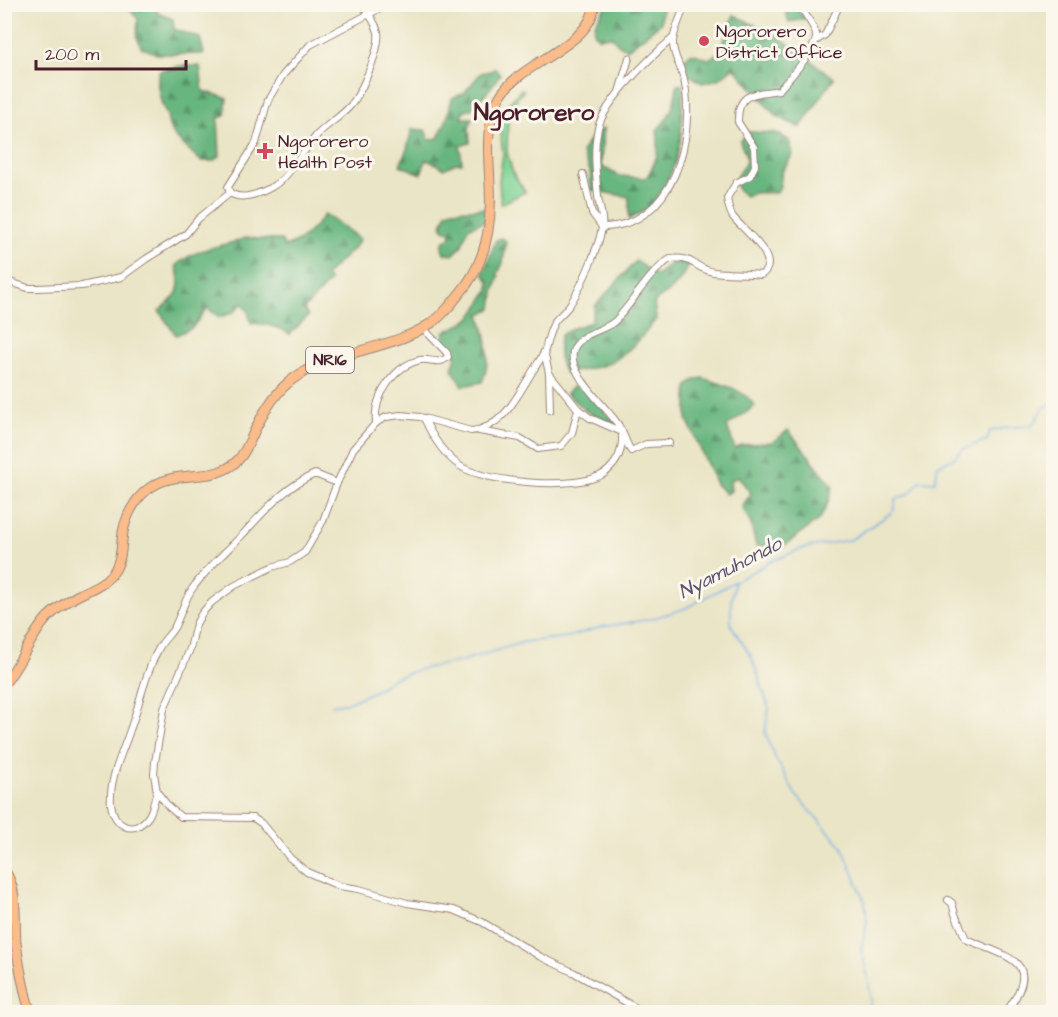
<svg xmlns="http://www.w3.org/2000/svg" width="1058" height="1017" font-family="'Architects Daughter',sans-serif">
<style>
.green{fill:#7fd496;stroke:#647a60;stroke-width:1.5}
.forest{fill:url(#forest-firs);stroke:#586a55;stroke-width:1.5}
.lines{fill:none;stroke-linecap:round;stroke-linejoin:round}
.stream{stroke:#77ade5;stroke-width:1.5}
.street-casing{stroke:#9a8278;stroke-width:8}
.primary-casing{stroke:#9a8278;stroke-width:11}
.street{stroke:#fff;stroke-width:6}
.primary{stroke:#f9bc8a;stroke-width:9}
.poi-dot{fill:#d1495b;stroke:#fbf7ec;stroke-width:2}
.labels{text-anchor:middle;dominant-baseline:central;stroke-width:6;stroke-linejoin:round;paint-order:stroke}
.shield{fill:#fbf7ec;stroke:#7f6065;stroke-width:1.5}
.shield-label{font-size:16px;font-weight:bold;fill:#4a1f2b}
.poi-label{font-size:18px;fill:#4a1f2b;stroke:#fbf7ec;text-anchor:start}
.water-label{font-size:20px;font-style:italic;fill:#5a516c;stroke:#fbf7ec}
.district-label{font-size:24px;font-weight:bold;fill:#4a1f2b;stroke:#fbf7ec}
</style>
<defs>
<pattern id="forest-firs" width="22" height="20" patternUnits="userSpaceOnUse" patternTransform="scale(1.5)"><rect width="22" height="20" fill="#67b67f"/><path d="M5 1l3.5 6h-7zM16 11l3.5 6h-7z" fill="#579368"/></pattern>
</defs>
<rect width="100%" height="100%" fill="#fbf7ec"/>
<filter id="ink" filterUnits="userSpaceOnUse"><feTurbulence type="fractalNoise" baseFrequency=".0167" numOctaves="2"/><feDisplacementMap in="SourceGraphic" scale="12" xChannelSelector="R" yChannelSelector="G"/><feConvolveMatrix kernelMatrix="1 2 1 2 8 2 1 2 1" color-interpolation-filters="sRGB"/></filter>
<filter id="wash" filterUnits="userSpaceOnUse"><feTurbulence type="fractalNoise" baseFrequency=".008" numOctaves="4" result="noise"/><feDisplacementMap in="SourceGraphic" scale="24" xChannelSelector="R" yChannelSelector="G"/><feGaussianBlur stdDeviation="1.35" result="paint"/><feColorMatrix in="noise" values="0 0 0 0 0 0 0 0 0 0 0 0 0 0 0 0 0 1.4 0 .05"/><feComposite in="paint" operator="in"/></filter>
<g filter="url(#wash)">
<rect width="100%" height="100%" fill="#eae5c6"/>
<polygon class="green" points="521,89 524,90 511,106 508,119 507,153 513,173 525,192 501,204 499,181 503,154 499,121 504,109"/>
<g class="forest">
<polygon points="130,5 158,5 157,13 173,19 174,29 200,38 204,54 157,54 141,47 137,37 138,19 129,9"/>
<polygon points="606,5 662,5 661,23 627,49 619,45 611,36 599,38 594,32 595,24"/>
<polygon points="786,5 797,5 805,19 789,22 784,7"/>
<polygon points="734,15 776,35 834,78 800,128 775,115 734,67 719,79 702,83 688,74 683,60 692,53 709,59 720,51"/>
<polygon points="181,66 200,66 203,91 227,98 225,115 218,119 220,156 213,161 201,161 175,137 169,126 167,115 162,105 158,88 158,73 161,70"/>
<path d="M 495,68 L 500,74 C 493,88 482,96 473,108 L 463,111 L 462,118 L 472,118 L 469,128 L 470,143 L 460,146 L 462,163 L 456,163 L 444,169 L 437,164 L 426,160 L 421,174 L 400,165 L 407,149 L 412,129 L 425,130 L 429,140 L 438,138 L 447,119 L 452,98 L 464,93 L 481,73 L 491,71 Z"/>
<path d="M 677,85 L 683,85 C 682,123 684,151 665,185 C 654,203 649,210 629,219 L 629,197 L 591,190 L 590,171 L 582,152 L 593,134 L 603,129 L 601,166 L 619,176 L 646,178 C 657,162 660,150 657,130 C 671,116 675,104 677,85 Z"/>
<path d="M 748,132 L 777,133 L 789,140 L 793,154 L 782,172 L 780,186 L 777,193 C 766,193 754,191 745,196 C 723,179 744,173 746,159 C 746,151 741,147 740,141 Z"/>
<polygon points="488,208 486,222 479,223 468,228 462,245 453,255 444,253 442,247 444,240 450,238 451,232 443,229 442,225 447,212 453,210"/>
<path d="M 325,214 L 360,239 L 355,247 L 325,276 L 330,281 L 304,309 L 308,316 L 290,334 C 278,327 265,323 251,323 L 248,311 L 242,303 L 233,313 L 219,317 L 207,308 L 192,328 L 176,335 L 159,311 C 178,296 183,290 176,265 C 198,249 208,249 234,242 C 239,241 242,238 247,238 C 259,239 270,240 281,240 L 285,247 C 302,242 314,228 325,214 Z"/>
<path d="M 502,238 L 506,241 L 503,263 L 497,275 L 499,276 L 494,292 L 492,309 L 480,314 C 487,338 492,358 482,382 L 463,386 L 452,369 L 456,356 L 443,340 L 444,332 C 454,328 466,323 473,315 C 479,308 482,298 489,290 L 489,281 L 483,274 L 496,240 Z"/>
<path d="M 636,261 L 657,276 L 672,262 L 684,261 L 689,265 C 684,274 678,285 670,291 C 664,295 659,297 654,303 L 656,319 C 647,332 623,359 607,364 C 594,369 579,371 565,373 C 558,360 557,349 561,335 L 571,329 L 591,322 L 595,306 Z"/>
<path d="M 702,378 C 720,383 744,389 755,406 L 727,426 L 735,449 L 742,445 L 773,442 L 788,430 L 833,486 L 829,500 L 820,519 L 773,554 L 766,547 L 756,546 L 751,524 L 742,506 L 751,494 L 739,477 L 730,480 L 731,491 L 726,494 L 716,484 L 687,419 L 687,387 L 693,381 Z"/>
<polygon points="579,382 613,420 615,425 586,411 566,393"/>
</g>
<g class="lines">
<g class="stream">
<polyline points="735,581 731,602 731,625 752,658 769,708 765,732 774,755 795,794 842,846 865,902 867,923 861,948 868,978 871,1002 868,1012"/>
<path d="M 332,705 L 350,702 L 374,691 L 396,677 L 425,668 L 458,662 L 524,642 L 567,637 L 602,627 L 651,619 L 686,608 L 774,560 L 804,548 L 850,540 L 890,514 L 894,510 L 896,499 L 909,494 L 920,481 L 935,482 L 938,465 L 953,459 L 963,449 L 987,440 L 990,431 L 1011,427 L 1031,426 C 1041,417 1039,408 1054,402"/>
</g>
</g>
</g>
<g filter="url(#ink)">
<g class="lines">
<g class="street-casing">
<g id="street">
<polyline points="817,40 825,35 840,4"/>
<polyline points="619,92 629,58"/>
<path d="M 583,174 L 592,213 L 602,227 C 675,227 696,136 684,79 C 681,67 673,55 673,44 C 672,34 682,15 685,4"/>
<path d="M 230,193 C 238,198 246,197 256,194 C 290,183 295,160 317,135 C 328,123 345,115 354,101 C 363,88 381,47 378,32 C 375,22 368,12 361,4"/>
<polyline points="4,280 28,288 38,288 82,286 121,277 146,259 186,234 198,219 230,193 228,187 256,143 268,100 283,75 310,45 388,4"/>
<polyline points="544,352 549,373 550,410"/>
<polyline points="549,373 578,409 590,418 622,432"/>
<path d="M 424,418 C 432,436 444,455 460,466 C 485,483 580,491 605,473 C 619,462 623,449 622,432"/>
<path d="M 376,423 C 373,397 394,366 420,360 C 431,358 438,366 448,357 L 447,353 L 423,328"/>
<polyline points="479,431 520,438 538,449 561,446 572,433 578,409"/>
<path d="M 669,443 L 646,444 L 631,451 C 626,443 624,434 619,426 C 609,408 559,368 576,345 C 586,331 604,331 615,321 C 634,302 647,274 670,259 C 695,256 694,269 714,272 C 729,274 745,273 761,275 C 784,260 742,229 733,217 C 729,211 728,205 727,198 L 736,183 L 750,176 L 755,166 L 754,147 L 738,122 C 737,91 756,94 779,90 C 788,80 819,47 816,34 C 813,24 804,13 799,4"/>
<path d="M 157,792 C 154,799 153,811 148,817 C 133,837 114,826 111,804 C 109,778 122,754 130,730 C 140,703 145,673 159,648 C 163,640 171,634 175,626 C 182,612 185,597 195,585 C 210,565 228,550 245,532 C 266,509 285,487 315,474 L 337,483"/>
<path d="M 948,900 L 952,903 L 955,914 L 966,939 C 1008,958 1045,960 1006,1012"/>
<path d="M 643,1012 L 573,972 L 541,957 L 482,922 L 454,910 L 407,903 L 359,889 L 339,886 L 307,872 L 290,858 L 261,823 L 253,818 L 181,817 L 169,807 L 157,792 L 154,774 L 155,762 L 164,709 L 190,649 L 196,624 L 202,613 L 212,602 L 234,586 L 272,567 L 290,562 L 305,552 L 323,521 L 337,483 L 353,449 L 376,423 L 386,417 L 401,415 L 420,417 L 471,431 C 502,429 517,397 531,374 C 535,367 542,358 545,350 C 548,340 549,331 555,321 C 559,316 564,312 568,307 C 579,293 599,246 602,228 C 604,218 599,206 598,196 C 596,175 593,149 598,128 C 605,100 652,56 673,38"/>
</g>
</g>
<g class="primary-casing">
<g id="primary">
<path d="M 4,684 C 21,664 29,638 47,618 C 55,610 65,603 75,597 C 89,589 105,585 115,570 C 122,558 121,546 123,532 C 126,517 134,500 147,490 C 177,466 213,486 238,460 C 246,452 250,440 255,430 C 264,411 276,391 293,379 C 335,348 398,351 438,318 C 449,308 458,296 467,284 C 487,256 492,219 490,185 C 489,155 484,126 499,98 C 518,62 594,46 594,4"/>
<path d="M 4,870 C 19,889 14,921 16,943 C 19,967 24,990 30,1012"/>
</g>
</g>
<use href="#street" class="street"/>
<use href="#primary" class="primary"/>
</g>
</g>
<g class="poi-dot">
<circle cx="704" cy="41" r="6"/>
<path d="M262 142h6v6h6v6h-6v6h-6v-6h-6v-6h6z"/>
</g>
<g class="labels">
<rect class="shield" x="306" y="347" width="48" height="26" rx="4.5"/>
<g class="shield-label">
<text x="330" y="360">NR16</text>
</g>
<g class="poi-label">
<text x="716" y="31">Ngororero<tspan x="716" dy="21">District Office</tspan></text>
<text x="278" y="141">Ngororero<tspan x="278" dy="21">Health Post</tspan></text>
</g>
<g class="water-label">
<text transform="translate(730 568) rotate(-27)">Nyamuhondo</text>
</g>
<g class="district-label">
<text x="534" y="113">Ngororero</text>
</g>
</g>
<rect width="1058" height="1017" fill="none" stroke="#fbf7ec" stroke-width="24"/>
<path d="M36 60v9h150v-9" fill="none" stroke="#4a1f2b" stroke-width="3"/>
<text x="45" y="60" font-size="18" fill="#4a1f2b" stroke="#fbf7ec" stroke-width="4.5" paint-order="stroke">200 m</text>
</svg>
